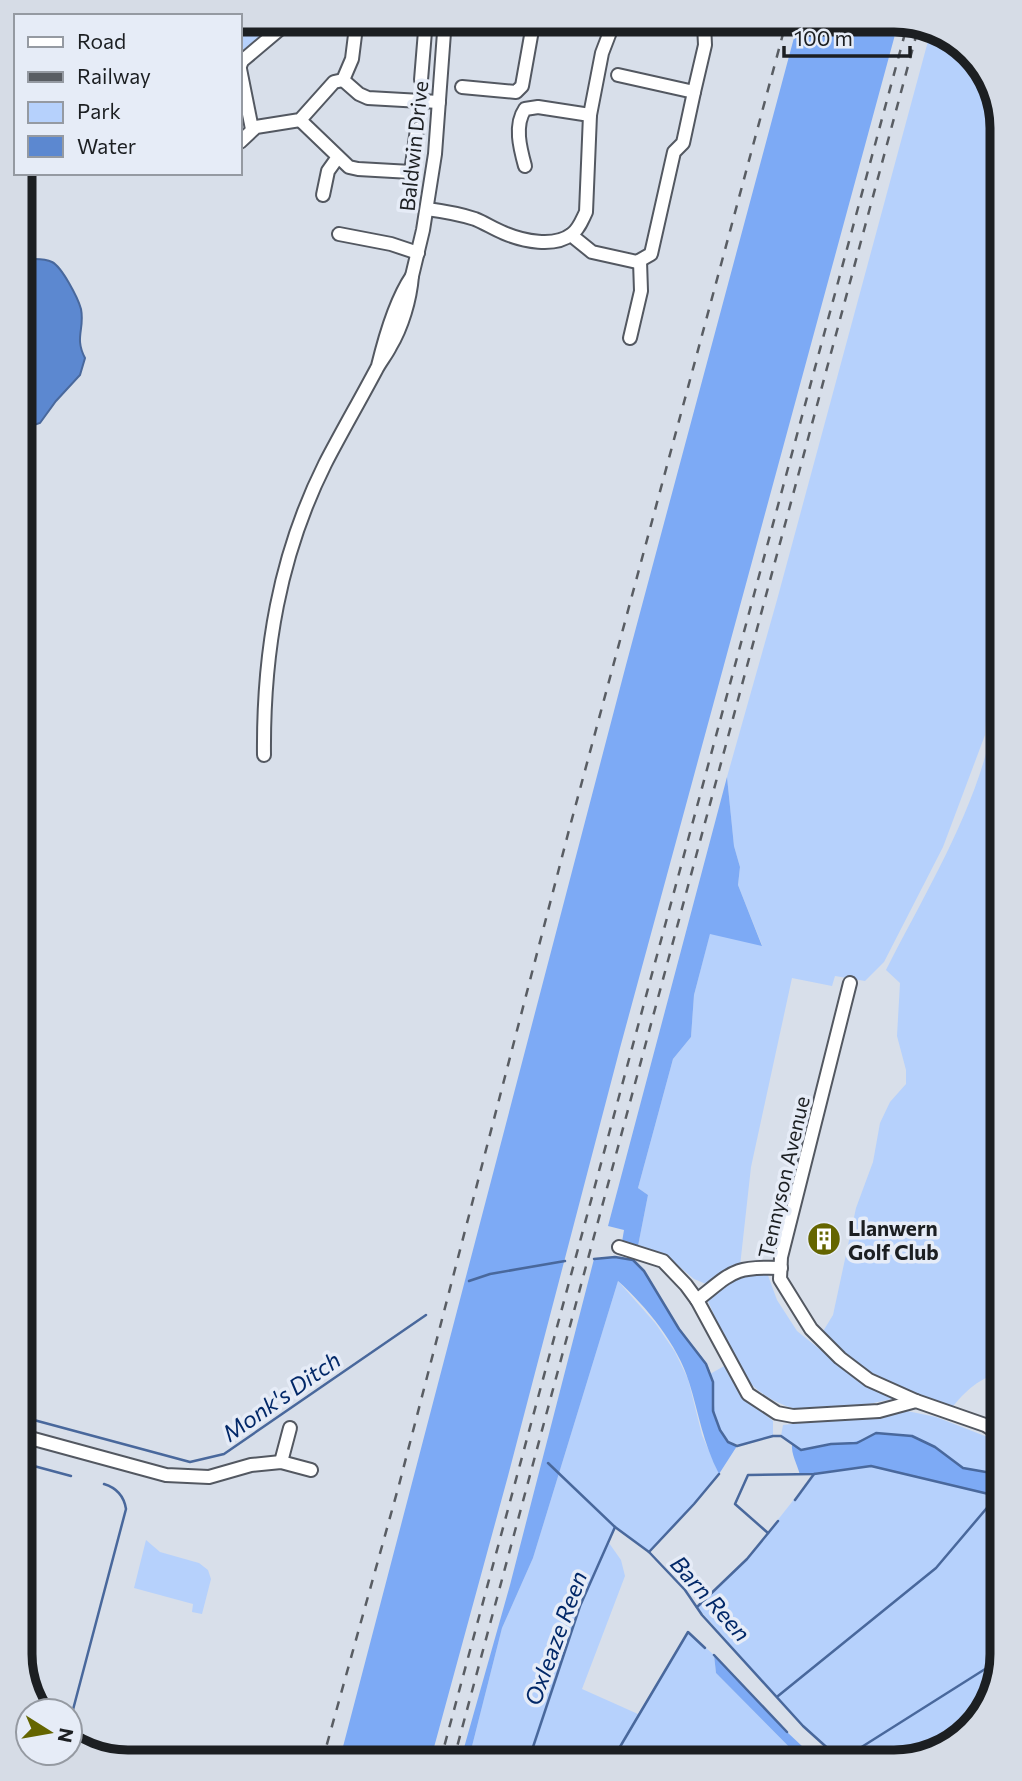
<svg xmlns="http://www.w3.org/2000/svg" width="1022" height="1781" font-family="Commissioner,sans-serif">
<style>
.green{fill:#b6d1fc}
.forest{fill:#7daaf5}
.water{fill:#5c88d0;stroke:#49689c;stroke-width:2}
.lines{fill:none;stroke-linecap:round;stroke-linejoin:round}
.stream{stroke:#49689c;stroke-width:2.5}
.minor-casing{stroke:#535861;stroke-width:16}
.minor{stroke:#fff;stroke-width:12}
.rail{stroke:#595d63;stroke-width:2.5;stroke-dasharray:9 9;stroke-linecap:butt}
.labels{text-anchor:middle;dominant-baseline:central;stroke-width:7;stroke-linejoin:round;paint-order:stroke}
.street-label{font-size:21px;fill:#1c1f22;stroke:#e6ecf7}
.poi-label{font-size:21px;font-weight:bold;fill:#1c1f22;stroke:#e6ecf7;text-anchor:start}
.water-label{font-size:23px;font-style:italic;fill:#022868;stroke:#e6ecf7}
.rim{fill:none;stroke:#1c1f22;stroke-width:9}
</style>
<rect width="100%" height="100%" fill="#d8dfea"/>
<g class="green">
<polygon points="240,19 278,19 254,43 240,53"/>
<polygon points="931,30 955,38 992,80 1003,127 1003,580 993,620 985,735 943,847 884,962 865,981 835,976 832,986 792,978 751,1167 740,1266 706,1284 694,1279 668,1257 638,1246 648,1195 638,1188 673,1059 691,1037 694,995 710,933 762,945 738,885 740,867 734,846 727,777 777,600"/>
<path d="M 1003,633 L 1003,1372 C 980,1377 965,1391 951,1409 C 915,1396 873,1383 844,1357 C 836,1350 829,1341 822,1333 L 833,1315 L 856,1208 L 873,1162 L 880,1123 L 890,1102 L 906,1084 L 906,1070 L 897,1036 L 900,983 L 886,970 C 924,895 975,812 992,729 C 999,698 999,664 1003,633 Z"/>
<path d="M 766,1270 L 777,1300 L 797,1331 L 848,1372 L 895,1398 C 870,1404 835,1413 810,1411 C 787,1410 758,1395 745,1377 C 729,1355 718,1323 707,1299 L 731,1277 Z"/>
<polygon points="618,1281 656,1324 675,1352 688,1379 702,1435 719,1474 694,1504 649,1552 615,1527 609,1543 621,1560 625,1576 582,1689 638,1714 688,1632 714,1655 716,1673 804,1762 468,1762 502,1628 533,1558"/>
<path d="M 726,1365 L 750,1402 L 773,1421 L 773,1436 C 755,1441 735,1453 723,1434 C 718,1427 713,1416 713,1408 C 712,1396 714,1385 710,1374 Z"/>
<polygon points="907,1411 936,1417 1003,1443 1001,1474 963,1468 935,1447 912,1436 876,1433 857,1443 831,1444 801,1450 781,1436 783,1425"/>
<polygon points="871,1466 997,1496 1003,1502 1003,1654 985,1713 942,1751 895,1762 843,1762 803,1726 697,1607 747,1559 814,1474"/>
<polygon points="146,1540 160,1552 199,1563 208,1570 211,1579 202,1614 192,1612 193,1604 134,1588"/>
</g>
<g class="forest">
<polygon points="799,19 899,20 620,1048 508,1476 430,1762 339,1762 626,665"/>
<polygon points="727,777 734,846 740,867 738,885 762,946 710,934 694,995 691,1037 673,1059 638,1188 648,1195 638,1246 622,1242 624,1230 608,1226"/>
<path d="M 615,1257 C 622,1258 630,1258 635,1262 C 650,1275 666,1312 680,1330 C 688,1342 700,1352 707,1365 C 721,1391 703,1431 737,1446 L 719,1474 C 703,1443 699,1414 689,1382 C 678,1345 646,1306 618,1281 L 533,1558 L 502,1628 L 468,1762 L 460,1762 L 510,1585 L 594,1259 Z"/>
<path d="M 876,1433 L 912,1436 L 935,1447 L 963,1468 L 1001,1474 L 1003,1468 L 1003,1502 L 997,1496 L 871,1466 L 800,1475 C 797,1463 791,1455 792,1443 L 801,1450 C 811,1449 820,1446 831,1445 C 853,1441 854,1445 876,1433 Z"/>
<polygon points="714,1655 787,1732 819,1762 804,1762 716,1673"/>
</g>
<path class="water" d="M 19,257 C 30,261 41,257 52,262 C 62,267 78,298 81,309 C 85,329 74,337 85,358 L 80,375 L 56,401 L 40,423 L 19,430 Z"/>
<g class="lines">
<g class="stream">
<polyline points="594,1259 615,1257 633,1260 644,1271 679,1329 706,1364 713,1382 713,1411 720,1430 728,1442 737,1446 773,1436 781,1436 801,1450 831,1444 857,1443 876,1433 912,1436 935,1447 963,1468 1003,1475"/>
<polyline points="469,1281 490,1274 565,1261"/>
<polyline points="19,1416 190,1462 224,1454 426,1315"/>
<polyline points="19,1462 71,1476"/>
<polyline points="548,1463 615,1527 649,1552 685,1590 702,1615 803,1726 843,1762"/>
<polyline points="795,1500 814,1474"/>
<polyline points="768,1533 735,1504 748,1475 814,1474 871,1466 997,1496 1003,1502"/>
<polyline points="649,1552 694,1504 719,1474"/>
<polyline points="697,1607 747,1559 778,1521"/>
<polyline points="714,1655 787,1732"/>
<polyline points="778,1696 936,1568 997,1496"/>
<path d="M 70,1721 L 126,1509 C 124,1496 117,1488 104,1484"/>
<polyline points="841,1760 1001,1659"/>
<polyline points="528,1762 580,1606 615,1527"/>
<polyline points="611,1762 688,1632 705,1648"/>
</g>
<g class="minor-casing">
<g id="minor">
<polyline points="685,19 704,24"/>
<polyline points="240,66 242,61 280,29 288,19"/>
<polyline points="240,69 252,129"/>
<polyline points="618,75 694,92 705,45 704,24 707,19"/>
<polyline points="343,80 359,94 368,98 439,102"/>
<polyline points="421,80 426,19"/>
<polyline points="462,87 516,92 522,86 534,19"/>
<polyline points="300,120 349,167 358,169 411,172 417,129"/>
<polyline points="240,142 256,127 300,120 334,82 343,80 352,59 357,19"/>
<path d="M 525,166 C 520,148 514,125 525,109 L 538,107 L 590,115"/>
<polyline points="323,195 328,171 338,157"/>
<path d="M 427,209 C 442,211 460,214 475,219 C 485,223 494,229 504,233 C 523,241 554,248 572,234 C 579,229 582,220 586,212 L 590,115 L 602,53 L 615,19"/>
<polyline points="339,234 391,244 418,253"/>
<polyline points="571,235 592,252 637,262 651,254 674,152 683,143 694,92"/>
<polyline points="412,276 423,230 435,154 445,19"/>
<polyline points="630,338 641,291 640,261"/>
<path d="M 264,755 C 263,653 279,556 325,464 C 341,433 359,402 376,370 C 380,362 386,355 390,347 C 402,327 410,300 412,276 C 395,301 385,337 378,366"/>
<polyline points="850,983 781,1257 780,1279 811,1329 840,1358 869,1380 916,1401"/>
<polyline points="619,1247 663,1261 686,1285 697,1300 748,1394 777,1413 793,1416 879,1411 916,1401 985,1425 1003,1436"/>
<path d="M 697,1300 C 733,1272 733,1266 781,1268"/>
<polyline points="19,1435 166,1475 209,1477 251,1465 281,1462 311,1470"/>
<polyline points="281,1462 290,1428"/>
</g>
</g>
<use href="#minor" class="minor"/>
<g class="rail">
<polyline points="322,1762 399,1485 569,830 787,19"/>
<polyline points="440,1762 908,22"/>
<polyline points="453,1762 919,25"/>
</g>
</g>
<defs>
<g id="building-disc" transform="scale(1.75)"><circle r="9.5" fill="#646500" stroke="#e6ecf7"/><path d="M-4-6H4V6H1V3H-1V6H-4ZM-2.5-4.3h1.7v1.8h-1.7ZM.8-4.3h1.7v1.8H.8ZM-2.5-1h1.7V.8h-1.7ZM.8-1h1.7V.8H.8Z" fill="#fff"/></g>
</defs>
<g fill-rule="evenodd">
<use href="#building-disc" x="824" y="1239"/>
</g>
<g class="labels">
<g class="street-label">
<text transform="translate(413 146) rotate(-84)">Baldwin Drive</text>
<text transform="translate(783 1177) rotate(-77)">Tennyson Avenue</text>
</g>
<g class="poi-label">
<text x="848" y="1227">Llanwern<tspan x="848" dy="24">Golf Club</tspan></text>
</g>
<g class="water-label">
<text transform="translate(281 1396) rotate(-35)">Monk's Ditch</text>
<text transform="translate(711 1598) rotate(48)">Barn Reen</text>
<text transform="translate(555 1638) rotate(-70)">Oxleaze Reen</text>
</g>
</g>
<path d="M0 0H1022V1781H0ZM128 32H894A96 96 0 0 1 990 128V1654A96 96 0 0 1 894 1750H128A96 96 0 0 1 32 1654V128A96 96 0 0 1 128 32Z" fill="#d6dce6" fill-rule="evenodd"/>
<path class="rim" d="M128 32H894A96 96 0 0 1 990 128V1654A96 96 0 0 1 894 1750H128A96 96 0 0 1 32 1654V128A96 96 0 0 1 128 32Z"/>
<rect x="14" y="14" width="228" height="161" fill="#e6ecf7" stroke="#959aa2" stroke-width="2"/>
<rect x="28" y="37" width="35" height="10" fill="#ffffff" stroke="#959aa2" stroke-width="2"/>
<text x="77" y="49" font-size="21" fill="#1c1f22">Road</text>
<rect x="28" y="72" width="35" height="10" fill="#595d63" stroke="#959aa2" stroke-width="2"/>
<text x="77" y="84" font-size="21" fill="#1c1f22">Railway</text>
<rect x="28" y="102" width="35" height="21" fill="#b6d1fc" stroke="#959aa2" stroke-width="2"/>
<text x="77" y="119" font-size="21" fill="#1c1f22">Park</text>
<rect x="28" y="136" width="35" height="21" fill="#5c88d0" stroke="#959aa2" stroke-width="2"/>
<text x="77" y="154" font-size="21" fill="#1c1f22">Water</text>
<g transform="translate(49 1732) rotate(101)"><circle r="33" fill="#e6ecf7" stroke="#959aa2" stroke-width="2"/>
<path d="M0-5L12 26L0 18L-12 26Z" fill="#646500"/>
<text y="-10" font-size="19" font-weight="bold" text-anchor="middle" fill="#1c1f22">N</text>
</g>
<path d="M784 46v10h126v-10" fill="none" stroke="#1c1f22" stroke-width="3.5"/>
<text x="794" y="46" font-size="21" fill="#1c1f22" stroke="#e6ecf7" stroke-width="5" paint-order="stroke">100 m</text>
</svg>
